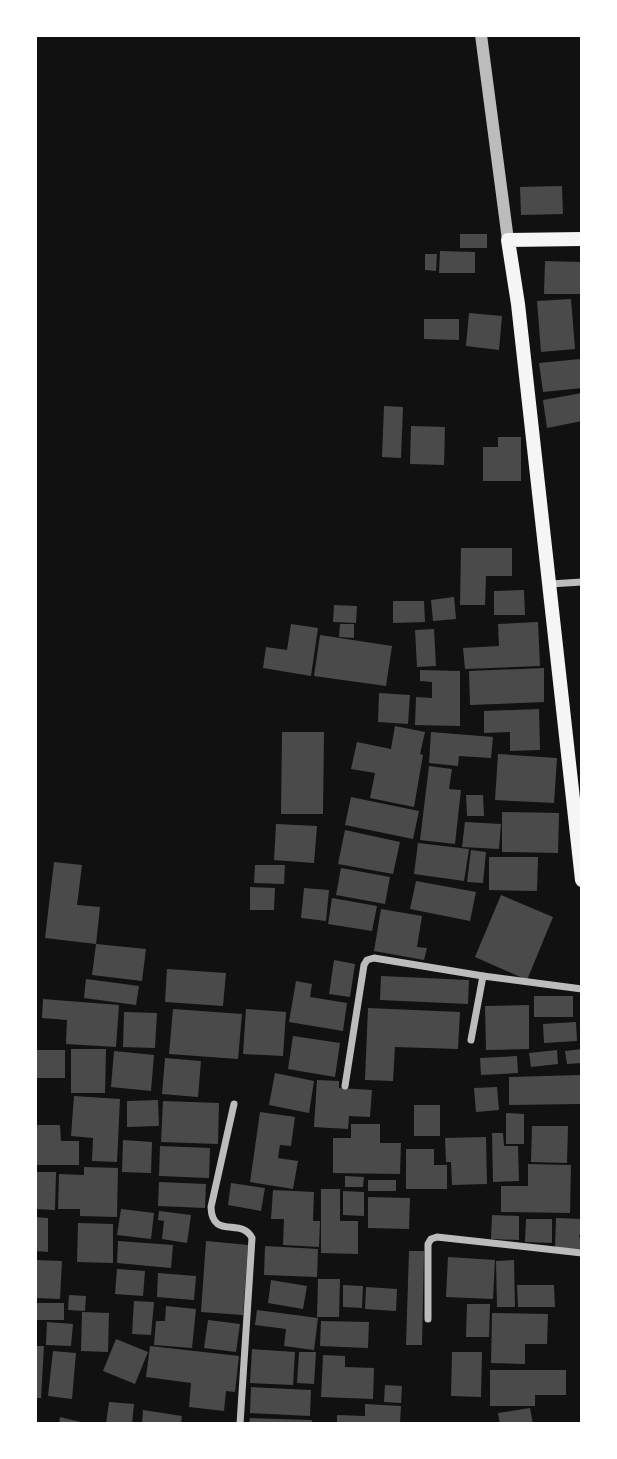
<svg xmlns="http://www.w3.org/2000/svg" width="617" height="1459" font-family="'PT Sans',sans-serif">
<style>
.building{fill:#4a4a4a}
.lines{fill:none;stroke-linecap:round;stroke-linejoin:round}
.minor{stroke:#bcbcbc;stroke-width:7}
.tertiary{stroke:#bcbcbc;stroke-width:12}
.secondary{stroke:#f5f5f5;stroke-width:14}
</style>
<rect width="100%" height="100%" fill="#111"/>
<g class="building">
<polygon points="562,186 563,214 521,215 520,187"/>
<rect x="460" y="234" width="27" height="14"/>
<polygon points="440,251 475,252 475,273 439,273"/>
<polygon points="425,254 437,254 436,271 425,270"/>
<polygon points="545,261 582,262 582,294 544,294"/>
<polygon points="571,299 575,349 541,352 537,301"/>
<polygon points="469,313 502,316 499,350 466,346"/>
<polygon points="424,319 459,319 459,340 424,339"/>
<polygon points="580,359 582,388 543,392 539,363"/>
<polygon points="582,393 582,421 547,428 543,400"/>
<polygon points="384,406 403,407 401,458 382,457"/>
<polygon points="411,426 445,427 444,465 410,464"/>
<polygon points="498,437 521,437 521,481 483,481 483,447 498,447"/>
<polygon points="461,548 512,548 512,576 486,576 485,605 460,605"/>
<polygon points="524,590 525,615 494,615 494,591"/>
<polygon points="454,597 456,619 433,621 431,600"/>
<polygon points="393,601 424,601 425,622 393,623"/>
<polygon points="334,605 357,606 356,623 333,622"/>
<polygon points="538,622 540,666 465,669 463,648 499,646 498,624"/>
<polygon points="291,624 318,628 311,676 263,668 266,647 287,650"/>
<polygon points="340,624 354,624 354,638 339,637"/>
<polygon points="434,629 436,666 417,667 415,630"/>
<polygon points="320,635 392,646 386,686 314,676"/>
<polygon points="544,668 544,702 470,705 469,671"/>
<polygon points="420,670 460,671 460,726 415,725 416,697 432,698 432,682 420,681"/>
<polygon points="379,693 410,695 408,724 378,722"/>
<polygon points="539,709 540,750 510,751 510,732 484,733 484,711"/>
<polygon points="395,726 425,732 420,754 423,755 414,807 370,798 375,773 351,769 357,742 391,749"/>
<polygon points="282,732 324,732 323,814 281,814"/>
<polygon points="431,732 493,737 491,758 459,756 458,766 429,763"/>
<polygon points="498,754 557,758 554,803 495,800"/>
<polygon points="429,766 452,769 449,789 461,790 455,844 420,840"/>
<polygon points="466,795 483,795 484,816 467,816"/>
<polygon points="351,797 419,811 413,839 345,825"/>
<polygon points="502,812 559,813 558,853 502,852"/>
<polygon points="465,822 501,824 499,849 462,847"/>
<polygon points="276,824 317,826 314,863 274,860"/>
<polygon points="345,830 400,842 393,874 338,864"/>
<polygon points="418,843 469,849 464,881 414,874"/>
<polygon points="471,850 486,852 483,883 467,882"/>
<polygon points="489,857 538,857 537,891 489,890"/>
<polygon points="54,862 82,865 77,905 100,907 96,944 45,938"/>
<polygon points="255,865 285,865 284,884 254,883"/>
<polygon points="341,868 390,877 385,904 336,895"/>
<polygon points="416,881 476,892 470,921 410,909"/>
<polygon points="250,887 275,888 274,910 250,910"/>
<polygon points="304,888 329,890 326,921 301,918"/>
<polygon points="501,895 553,917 527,980 475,957"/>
<polygon points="332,898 377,906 372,931 328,924"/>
<polygon points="381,909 422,916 417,947 427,948 424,960 374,951"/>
<polygon points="96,944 146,949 142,981 92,975"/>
<polygon points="334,960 355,964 350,997 329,994"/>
<polygon points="167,969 226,973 223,1006 165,1002"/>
<polygon points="381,976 469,980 468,1004 380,1000"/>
<polygon points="86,979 139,986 136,1005 84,998"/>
<polygon points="296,981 312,984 310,997 347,1003 343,1031 289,1022"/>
<rect x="534" y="996" width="39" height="21"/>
<polygon points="43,999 119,1005 116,1047 66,1044 67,1020 42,1018"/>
<polygon points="529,1005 529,1049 486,1050 485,1006"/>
<polygon points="368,1008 460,1012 458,1049 395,1047 393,1081 365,1080"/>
<polygon points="173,1009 242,1014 238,1059 169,1054"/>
<polygon points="246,1009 286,1012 283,1056 243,1054"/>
<polygon points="124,1012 157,1013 155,1048 123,1047"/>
<polygon points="576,1022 577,1041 544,1043 543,1024"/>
<polygon points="293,1036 340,1043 335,1077 288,1069"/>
<polygon points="71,1049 106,1049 105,1093 71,1093"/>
<polygon points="582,1049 582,1063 567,1064 565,1051"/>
<rect x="35" y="1050" width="30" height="28"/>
<polygon points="557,1050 558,1064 531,1067 529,1053"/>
<polygon points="114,1051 154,1055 151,1091 111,1087"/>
<polygon points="517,1056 518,1073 481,1075 480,1058"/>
<polygon points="165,1058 201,1061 198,1097 162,1094"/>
<polygon points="275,1073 314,1081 309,1113 269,1105"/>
<polygon points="580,1075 580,1104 509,1105 509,1077"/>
<polygon points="317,1080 339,1081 339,1088 372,1090 370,1117 349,1116 348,1129 314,1127"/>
<polygon points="497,1087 499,1110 476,1112 474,1088"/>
<polygon points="74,1096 120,1099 117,1162 92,1161 93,1138 71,1136"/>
<polygon points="158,1100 159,1126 127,1127 127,1101"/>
<polygon points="163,1101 219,1103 218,1144 161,1142"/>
<rect x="414" y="1105" width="26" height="31"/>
<polygon points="260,1112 295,1117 291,1146 280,1145 278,1158 298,1161 293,1189 250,1182"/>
<polygon points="506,1113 524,1114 524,1144 506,1144"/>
<polygon points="351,1124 380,1124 380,1143 401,1143 400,1174 333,1173 333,1138 351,1138"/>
<polygon points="35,1125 60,1125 61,1141 79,1141 79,1165 35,1165"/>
<polygon points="532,1126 568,1126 567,1163 531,1162"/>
<polygon points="492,1133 503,1133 504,1146 518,1146 519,1181 493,1182"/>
<polygon points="486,1137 487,1184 452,1185 451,1162 446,1162 445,1138"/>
<polygon points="123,1140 152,1142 151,1173 122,1172"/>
<polygon points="160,1146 210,1148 209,1178 159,1176"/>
<polygon points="406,1149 434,1149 434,1165 447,1165 447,1189 406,1189"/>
<polygon points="528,1164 571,1165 570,1213 501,1212 501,1186 528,1186"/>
<polygon points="84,1167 118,1168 117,1217 80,1216 80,1209 58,1209 59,1174 84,1175"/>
<polygon points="35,1172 56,1172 55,1210 35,1209"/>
<polygon points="345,1176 364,1177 363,1187 345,1187"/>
<rect x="368" y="1180" width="28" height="11"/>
<polygon points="159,1182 206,1184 205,1208 158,1206"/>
<polygon points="231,1183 265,1188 261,1211 228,1205"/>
<polygon points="321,1189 340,1189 340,1221 358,1221 358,1254 321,1253"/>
<polygon points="273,1190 314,1192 313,1221 320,1221 319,1247 283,1245 284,1219 271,1219"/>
<polygon points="343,1191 364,1192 364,1216 343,1215"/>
<polygon points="368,1197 410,1198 409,1229 368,1228"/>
<polygon points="121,1209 154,1213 151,1239 117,1235"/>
<polygon points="159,1211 191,1215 187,1243 162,1239 164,1221 158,1220"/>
<polygon points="492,1215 519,1216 519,1240 491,1239"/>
<polygon points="35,1217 48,1218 48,1252 35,1251"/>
<polygon points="556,1218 582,1219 582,1235 579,1235 582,1249 555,1248"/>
<polygon points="526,1219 552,1219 552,1243 525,1242"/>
<polygon points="78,1223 113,1224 113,1263 77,1262"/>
<polygon points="118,1241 173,1245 171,1268 117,1263"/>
<polygon points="206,1241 248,1245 243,1315 201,1312"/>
<polygon points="265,1246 318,1249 317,1277 264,1275"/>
<polygon points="409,1251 424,1251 422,1345 406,1345"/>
<polygon points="448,1257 495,1260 493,1299 446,1297"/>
<polygon points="35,1260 62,1261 60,1299 35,1298"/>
<polygon points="514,1260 515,1307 497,1307 496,1261"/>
<polygon points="117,1269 145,1271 143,1296 115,1294"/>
<polygon points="158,1273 196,1276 194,1300 157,1297"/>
<polygon points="318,1279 340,1279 339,1317 317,1317"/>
<polygon points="271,1280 307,1286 303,1309 268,1303"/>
<polygon points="343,1285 363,1286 362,1308 343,1307"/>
<polygon points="517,1285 554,1285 555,1307 518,1307"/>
<polygon points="366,1287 397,1289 396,1311 365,1309"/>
<polygon points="69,1295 86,1296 85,1311 68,1310"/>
<polygon points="134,1301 154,1302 151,1335 132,1334"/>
<rect x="35" y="1303" width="29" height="17"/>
<polygon points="467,1304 490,1304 489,1337 466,1337"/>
<polygon points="166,1306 196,1309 192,1348 154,1345 156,1321 165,1321"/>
<polygon points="257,1310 318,1318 314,1350 284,1346 286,1329 255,1325"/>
<polygon points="82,1312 109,1313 108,1352 81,1351"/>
<polygon points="492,1313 548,1314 547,1344 525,1344 525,1364 491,1363"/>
<polygon points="208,1320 240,1324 236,1352 204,1348"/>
<polygon points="321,1321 369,1322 368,1348 320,1346"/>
<polygon points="47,1322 73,1324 71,1346 46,1345"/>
<polygon points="116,1339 148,1352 135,1384 103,1371"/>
<polygon points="35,1346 44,1346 41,1398 35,1398"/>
<polygon points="150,1346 239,1356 235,1392 226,1391 224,1411 189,1407 191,1383 146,1377"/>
<polygon points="252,1349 295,1352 293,1385 250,1383"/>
<polygon points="53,1351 76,1353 72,1399 48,1396"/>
<polygon points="299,1352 316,1352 314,1384 297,1383"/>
<polygon points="452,1352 482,1352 481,1397 451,1396"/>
<polygon points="323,1355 345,1356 345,1367 374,1368 373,1399 321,1397"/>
<polygon points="490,1370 566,1370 566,1395 535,1395 535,1406 490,1406"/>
<polygon points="385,1385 402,1386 401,1403 384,1402"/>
<polygon points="251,1387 311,1390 310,1416 250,1413"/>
<polygon points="109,1402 134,1404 132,1424 106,1424"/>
<polygon points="365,1404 401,1406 400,1424 337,1424 337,1415 365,1416"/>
<polygon points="530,1408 533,1424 500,1424 498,1413"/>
<polygon points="143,1410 182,1416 181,1424 142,1424"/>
<polygon points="60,1417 85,1423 85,1424 59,1424"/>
<polygon points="250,1418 312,1420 312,1424 249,1424"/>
</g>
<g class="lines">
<g class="minor">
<polyline points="550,584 582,582"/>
<polyline points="471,1040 483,976 582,989"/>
<polyline points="345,1086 364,965 367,960 374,958 483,976"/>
<path d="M 234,1104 L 211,1207 C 212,1240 242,1217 252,1238 L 240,1424"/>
<polyline points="428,1319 428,1244 431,1239 437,1237 582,1253"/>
</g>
<polyline class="tertiary" points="481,35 508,240"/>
<polyline class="secondary" points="582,239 508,240 518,304 582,880"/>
</g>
<rect width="617" height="1459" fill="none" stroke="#ffffff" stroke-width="74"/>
</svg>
